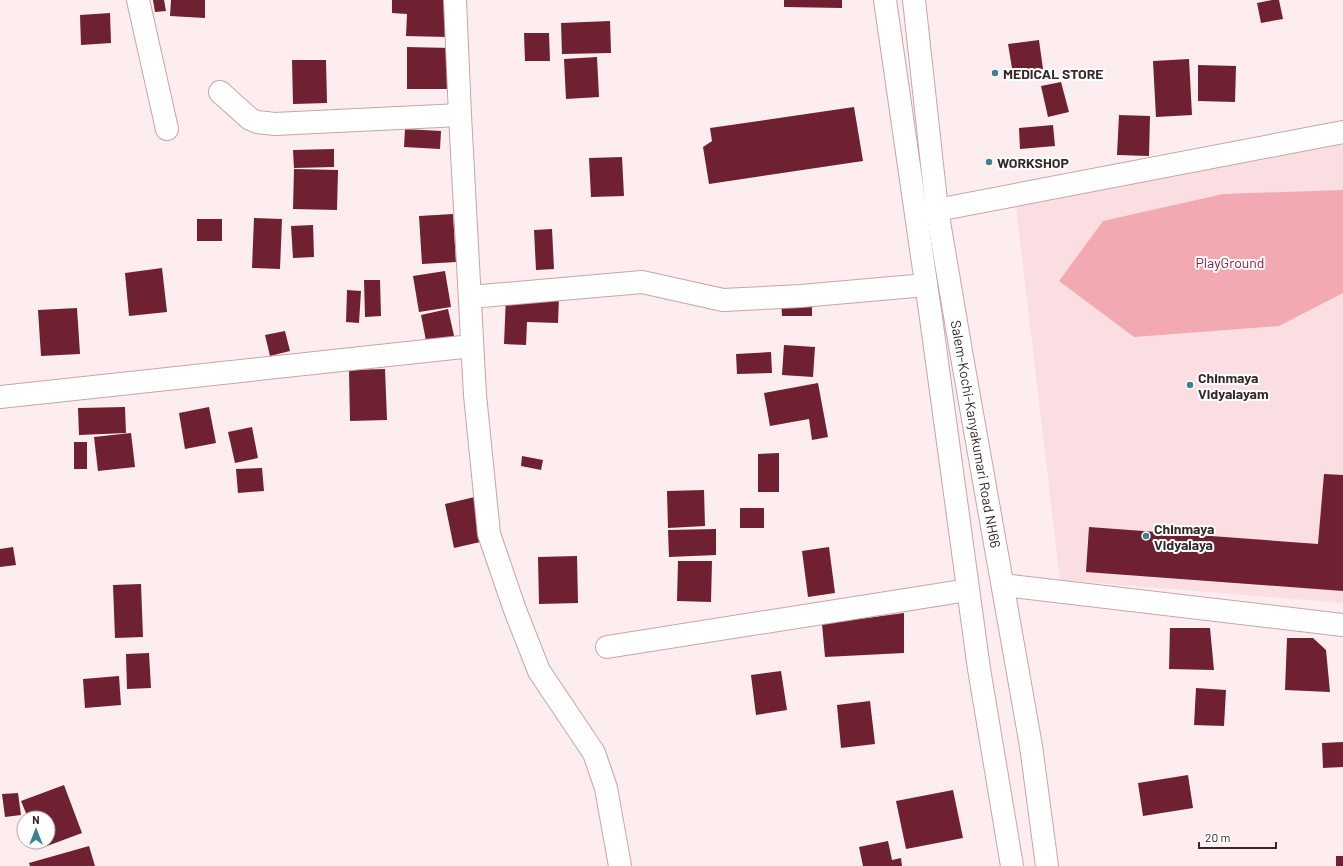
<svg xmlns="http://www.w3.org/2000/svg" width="1343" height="866" font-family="Barlow,sans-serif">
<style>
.built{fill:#fbdee1}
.green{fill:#f3a9b2}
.building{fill:#6f2131}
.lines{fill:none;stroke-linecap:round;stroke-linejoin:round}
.minor-casing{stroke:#c9a5a8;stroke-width:24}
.highway-casing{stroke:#c9a5a8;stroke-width:24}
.minor{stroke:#fff;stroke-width:22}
.highway{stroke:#fff;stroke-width:22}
.poi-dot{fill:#3e8192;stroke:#fff;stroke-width:1.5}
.labels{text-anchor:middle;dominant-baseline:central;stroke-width:4;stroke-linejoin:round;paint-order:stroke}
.poi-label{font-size:14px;font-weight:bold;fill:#362729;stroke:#fff;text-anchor:start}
.park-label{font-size:14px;fill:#8a203a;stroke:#fff}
.street-label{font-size:14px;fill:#362729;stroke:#fff}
</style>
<rect width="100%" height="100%" fill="#fdedee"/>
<polygon class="built" points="1343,136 1343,603 1060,580 1014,189"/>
<polygon class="green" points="1343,190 1343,293 1279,326 1134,337 1059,281 1103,221 1223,194"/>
<g class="building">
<polygon points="153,0 164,0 166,11 155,12"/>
<polygon points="171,0 205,0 205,18 170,16"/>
<polygon points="392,0 448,0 447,37 406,36 407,14 392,13"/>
<polygon points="784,0 842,0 842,8 784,7"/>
<polygon points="1272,0 1279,0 1283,19 1261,23 1257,3"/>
<polygon points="110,13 111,43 81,45 80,15"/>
<polygon points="610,21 611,53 562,54 561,23"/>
<polygon points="524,33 549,33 550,61 525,61"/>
<polygon points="1039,40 1043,69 1013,74 1008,44"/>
<polygon points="407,47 451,48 451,89 407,89"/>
<polygon points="597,57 599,97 566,99 564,59"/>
<polygon points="1189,59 1192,115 1156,117 1153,61"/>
<polygon points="292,60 326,60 327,103 293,104"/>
<polygon points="1198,65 1236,66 1235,102 1198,101"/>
<polygon points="1061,82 1069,112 1048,117 1041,86"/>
<polygon points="854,107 863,161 709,184 703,147 712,141 710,128"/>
<polygon points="1119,115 1150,116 1149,156 1117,155"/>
<polygon points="1053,125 1055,146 1020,149 1019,128"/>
<polygon points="405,129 441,131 440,149 404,147"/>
<polygon points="334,149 334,167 294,168 293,150"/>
<polygon points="622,157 624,196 591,197 589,158"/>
<polygon points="294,169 338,170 337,210 293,209"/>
<polygon points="453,214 456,262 422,264 419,216"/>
<polygon points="254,218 282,219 280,269 252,268"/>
<rect x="197" y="219" width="25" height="22"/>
<polygon points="313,225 314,257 293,258 291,226"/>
<polygon points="552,229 554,269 536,270 534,230"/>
<polygon points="162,268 167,312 129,316 125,273"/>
<polygon points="445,271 451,307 419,312 413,276"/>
<polygon points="364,280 380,280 381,316 365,317"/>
<polygon points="347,290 361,291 359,323 346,322"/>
<polygon points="506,296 559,297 558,323 527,322 526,345 504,344"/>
<polygon points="812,296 812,316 782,316 781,297"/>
<polygon points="77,308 80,354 41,356 38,310"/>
<polygon points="448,309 455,340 427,346 421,315"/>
<polygon points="285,331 290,351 270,356 265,335"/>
<polygon points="784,345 815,347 813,377 782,375"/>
<polygon points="771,352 772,373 737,374 736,354"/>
<polygon points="385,369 387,420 350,421 349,370"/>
<polygon points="818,383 828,437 812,440 809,419 770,426 764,393"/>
<polygon points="125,407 126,433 79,435 78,408"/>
<polygon points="209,407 216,443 185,449 179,413"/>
<polygon points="252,427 258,458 235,463 228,432"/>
<polygon points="131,433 135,467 98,471 94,437"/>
<rect x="74" y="442" width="13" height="27"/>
<polygon points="779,453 779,492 758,492 758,454"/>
<polygon points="522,456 543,460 541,470 521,466"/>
<polygon points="262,468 264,491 238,493 236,469"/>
<polygon points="1324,474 1343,475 1343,591 1086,572 1089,527 1318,544"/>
<polygon points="704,490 705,526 668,528 667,491"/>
<polygon points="479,496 489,540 454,548 445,504"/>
<rect x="740" y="508" width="24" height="20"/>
<polygon points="716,529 716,555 669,557 668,530"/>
<polygon points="13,547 16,565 0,567 0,549"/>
<polygon points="829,547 835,593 808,597 802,551"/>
<polygon points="577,556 578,603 539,604 538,557"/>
<polygon points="678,561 712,561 711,602 677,601"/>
<polygon points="141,584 143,637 115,638 113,585"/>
<polygon points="904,613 904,653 825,657 822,624"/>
<polygon points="1170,628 1210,628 1214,670 1169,669"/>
<polygon points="1287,638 1313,638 1326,650 1330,692 1285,690"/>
<polygon points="149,653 151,688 127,689 126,654"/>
<polygon points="781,671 787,710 756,715 751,675"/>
<polygon points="119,676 121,705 85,708 83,679"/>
<polygon points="1196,688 1226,690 1224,726 1194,725"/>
<polygon points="870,701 875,744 841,748 837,705"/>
<polygon points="1343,742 1343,767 1323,768 1322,743"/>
<polygon points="1188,775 1193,808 1143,816 1138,783"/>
<polygon points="64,785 82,833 39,849 36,842 48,842 48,818 28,818 21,801"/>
<polygon points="953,790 963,838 906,849 896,801"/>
<polygon points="18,793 21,815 5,817 2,794"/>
<polygon points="888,841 892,860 901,858 902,866 863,866 859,847"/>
<polygon points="89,846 95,866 30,866 29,863"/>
<rect x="1336" y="856" width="7" height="10"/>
</g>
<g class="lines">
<g class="minor-casing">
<g id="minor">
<polyline points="138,0 167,129"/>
<polyline points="455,0 460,115 475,395 489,534 515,610 539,671 594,753 606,788 620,866"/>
<polyline points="885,0 931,318 979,669 1012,866"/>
<polyline points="220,92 250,119 257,122 275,124 460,115"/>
<polyline points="937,210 1343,132"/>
<polyline points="470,297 642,282 723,300 801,296 926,285"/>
<polyline points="0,397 472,346"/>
<polyline points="1003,585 1343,625"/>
<polyline points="607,647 968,590"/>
</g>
</g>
<g class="highway-casing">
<polyline id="highway" points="914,0 937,210 962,357 1031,746 1047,866"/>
</g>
<use href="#minor" class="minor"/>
<use href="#highway" class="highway"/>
</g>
<g class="poi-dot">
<circle cx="995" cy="73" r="4"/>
<circle cx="989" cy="162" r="4"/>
<circle cx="1190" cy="385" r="4"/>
<circle cx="1146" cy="536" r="4"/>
</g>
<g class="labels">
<g class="poi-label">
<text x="1003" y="73">MEDICAL STORE</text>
<text x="997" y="162">WORKSHOP</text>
<text x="1198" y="377">Chinmaya<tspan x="1198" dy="16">Vidyalayam</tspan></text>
<text x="1154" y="528">Chinmaya<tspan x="1154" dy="16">Vidyalaya</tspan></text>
</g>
<g class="park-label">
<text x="1230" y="262">PlayGround</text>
</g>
<g class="street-label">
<text transform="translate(976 434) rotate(80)">Salem-Kochi-Kanyakumari Road NH66</text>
</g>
</g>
<g transform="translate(36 830)"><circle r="19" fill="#ffffff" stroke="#afa9a9"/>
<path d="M0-3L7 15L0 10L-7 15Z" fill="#3e8192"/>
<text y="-6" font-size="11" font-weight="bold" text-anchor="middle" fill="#362729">N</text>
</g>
<path d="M1199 842v6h77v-6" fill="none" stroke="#362729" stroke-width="2"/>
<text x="1205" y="842" font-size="12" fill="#362729" stroke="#ffffff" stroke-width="3" paint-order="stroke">20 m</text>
</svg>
